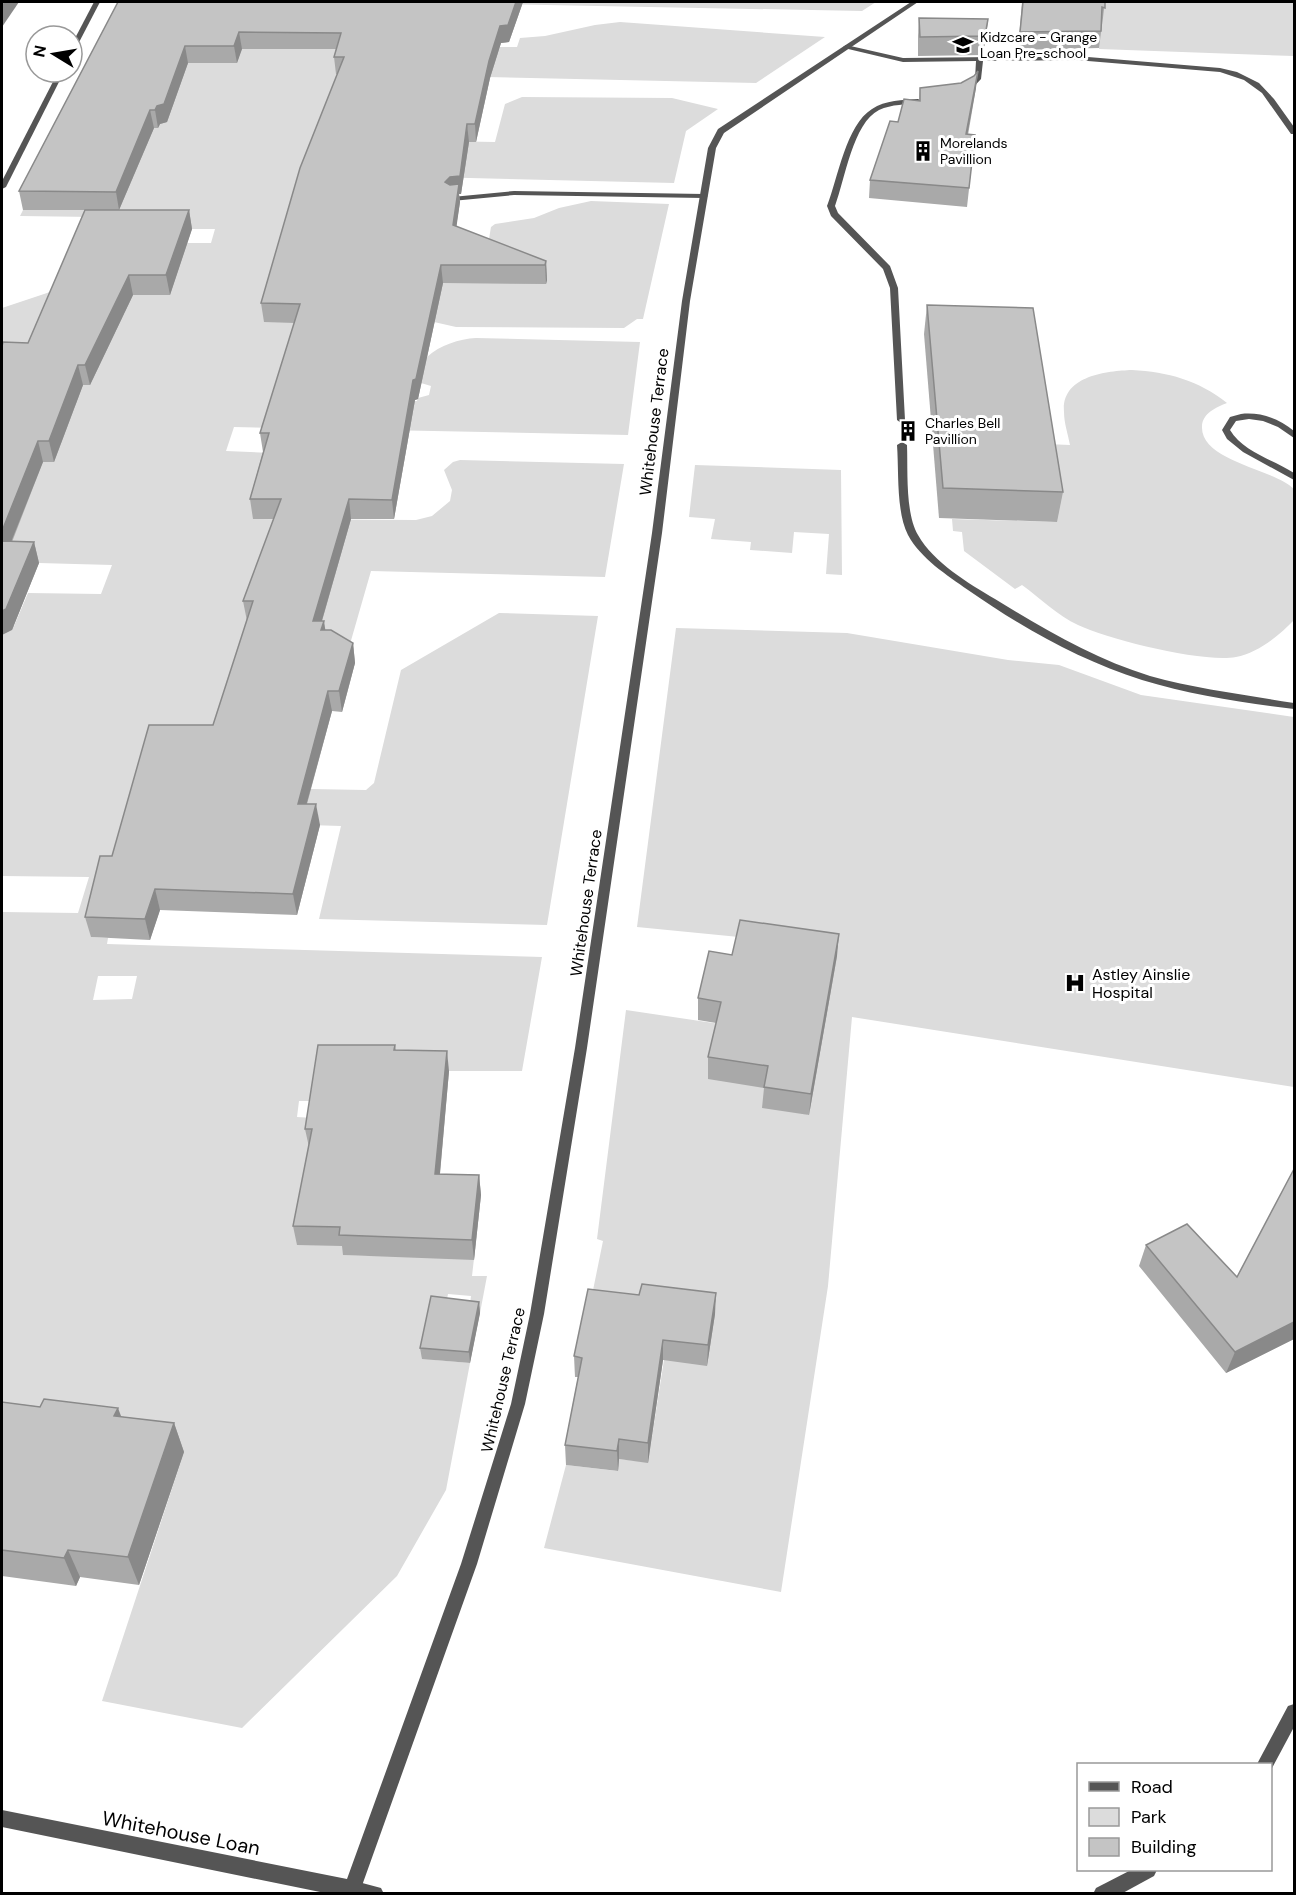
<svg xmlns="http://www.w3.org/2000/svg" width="1296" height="1895" font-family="'DM Sans',sans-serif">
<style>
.green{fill:#dcdcdc;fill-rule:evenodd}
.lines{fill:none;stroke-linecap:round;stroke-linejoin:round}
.lane{fill:#555;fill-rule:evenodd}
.street{fill:#555;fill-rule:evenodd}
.wall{fill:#a9a9a9}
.shaded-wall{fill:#898989}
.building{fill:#c4c4c4;stroke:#898989;stroke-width:1.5}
.labels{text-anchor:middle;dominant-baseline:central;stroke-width:6;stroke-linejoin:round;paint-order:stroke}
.far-poi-label{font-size:14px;fill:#000;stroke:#fff;text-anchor:start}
.street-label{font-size:16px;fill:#000;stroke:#fff}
.poi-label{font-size:16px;fill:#000;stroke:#fff;text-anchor:start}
.near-street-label{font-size:20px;fill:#000;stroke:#fff}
</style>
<rect width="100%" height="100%" fill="#fff"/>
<g class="green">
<path d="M 357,2 L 876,2 L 862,11 L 495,4 L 496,57 L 500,47 L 517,47 L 520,38 L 545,36 L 595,25 L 620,22 L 825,37 L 756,83 L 346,74 L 439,141 L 495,142 L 505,104 L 522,97 L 672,98 L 718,109 L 686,131 L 674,183 L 307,174 L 486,257 L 491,227 L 495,224 L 534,218 L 559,208 L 591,201 L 669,204 L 643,319 L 637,319 L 624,328 L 456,327 L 434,322 L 318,323 L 354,400 L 417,401 L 418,398 L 429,395 L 431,386 L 421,383 L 427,357 C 440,345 459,339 476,338 L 640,342 L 628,435 L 234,427 L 226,451 L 272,453 L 254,519 L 416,520 L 432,516 L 450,501 L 452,490 L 444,470 L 453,462 L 460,460 L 624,464 L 605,577 L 371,571 L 348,651 L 319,631 L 325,608 L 259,622 L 189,787 L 366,790 L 374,783 L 401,670 L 499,613 L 598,616 L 547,925 L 319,919 L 341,826 L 309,825 L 91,937 L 108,938 L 107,944 L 542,957 L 522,1071 L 397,1071 L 316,1101 L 299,1101 L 297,1117 L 314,1118 L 344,1246 L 343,1255 L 387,1256 L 390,1247 L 475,1250 L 472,1276 L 487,1276 L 480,1313 L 469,1312 L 471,1296 L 448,1294 L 435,1360 L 470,1363 L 446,1490 L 397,1576 L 242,1728 L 102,1701 L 184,1452 L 2,1430 L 2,912 L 78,913 L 89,877 L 2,876 L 2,626 L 14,626 L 28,593 L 101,594 L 112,565 L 2,562 L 43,462 L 54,462 L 2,361 L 2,308 L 47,293 L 159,243 L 211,243 L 215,229 L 164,229 L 167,218 L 20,216 L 23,210 L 58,210 L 64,128 L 158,128 L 178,63 L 237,63 L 242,49 ZM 98,976 L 137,976 L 132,999 L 93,1000 Z"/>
<polygon points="1057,2 1294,2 1294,56 1099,49 1099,37"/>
<path d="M 1132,370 C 1168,372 1198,380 1227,403 C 1217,407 1202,413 1202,427 C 1201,461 1274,469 1294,489 L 1294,620 C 1280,635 1258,653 1236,657 C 1203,663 1110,640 1078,625 C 1058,616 1040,598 1022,585 L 1015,589 L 964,551 L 962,532 L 953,531 L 952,519 L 1057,522 L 1046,444 L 1070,445 C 1068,434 1064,423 1064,412 C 1061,376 1106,371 1132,370 Z"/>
<polygon points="695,465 841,470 842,575 826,574 829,534 794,532 792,553 750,550 751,542 711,539 715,519 689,517"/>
<polygon points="676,628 847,633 1008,660 1059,665 1141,695 1294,717 1294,1087 852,1017 828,1286 781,1592 544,1548 566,1465 617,1471 619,1459 648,1462 664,1360 589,1310 603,1241 597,1239 626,1010 720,1024 766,1088 808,1115 837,956 739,937 637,927"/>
</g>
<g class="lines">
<g class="lane">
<polygon points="846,45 903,58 1076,56 1220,68 1237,72 1259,83 1274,99 1294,127 1294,134 1291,134 1262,93 1244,80 1220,72 1076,60 983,61 981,79 967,94 964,92 975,79 976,61 903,62 844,48 843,47"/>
<path d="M 918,99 L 920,100 L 920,102 C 906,105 892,104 879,110 C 853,123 845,179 835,206 L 838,213 L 890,266 L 898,288 L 905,420 L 901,423 L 897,420 L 890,288 L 883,269 L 831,216 L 827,206 C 838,178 846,125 872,109 C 885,100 903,100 918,99 Z"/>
<polygon points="514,191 704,194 708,196 704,198 514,195 452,201 448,199 452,197"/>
<path d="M 1241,414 C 1260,412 1279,418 1294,431 L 1294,438 L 1278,427 L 1263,421 L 1249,419 L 1236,421 L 1230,430 C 1243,452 1274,460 1294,473 L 1294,480 L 1243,452 L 1227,439 L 1222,430 L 1230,417 Z"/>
<path d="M 902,442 L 907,445 C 908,470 905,513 918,535 C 934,563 968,583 995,599 C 1044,629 1095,659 1150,676 C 1197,689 1246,695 1294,703 L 1294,709 C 1244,703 1191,695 1142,680 C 1081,661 1021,627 968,590 C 947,575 921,559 908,535 C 896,512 899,471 897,445 Z"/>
<polygon points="1294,1704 1294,1727 1271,1770 1270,1764 1257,1764 1288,1706"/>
<polygon points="1131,1870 1157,1870 1154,1876 1121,1894 1093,1894 1096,1888"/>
<polygon points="351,1880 381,1888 384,1894 344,1894 342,1889 345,1883"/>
</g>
<g class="street">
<polygon points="94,2 100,2 75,50 72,52 72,44"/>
<polygon points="911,2 918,2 724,133 716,148 690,301 662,533 587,1048 544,1314 525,1404 477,1564 359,1894 330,1894 2,1827 2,1810 347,1879 461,1564 511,1404 530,1314 575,1048 652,533 682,301 708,148 718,129"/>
<polygon points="58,72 64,72 6,187 2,189 2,181"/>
</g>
</g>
<g class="wall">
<polygon points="118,2 523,2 509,42 501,43 490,78 476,142 469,142 461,194 459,194 460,202 456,227 546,261 547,280 546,284 443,283 418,399 415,400 394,519 351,519 322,621 325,630 353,643 355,663 342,712 332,711 307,804 320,825 297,915 160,910 150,940 91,937 85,917 112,856 213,725 247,621 243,601 274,519 253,519 250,499 263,452 260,433 295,323 264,322 261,303 338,74 336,74 334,57 336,49 242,49 237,63 188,63 167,122 160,124 158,128 154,128 119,210 189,210 192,229 170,295 133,295 90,385 83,385 54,462 43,462 12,542 34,542 39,563 12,630 3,342 28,343 107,210 23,210 19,191"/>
<polygon points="1022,2 1105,2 1099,48 1018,50"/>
<polygon points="919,18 988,19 983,55 918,56 918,36"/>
<polygon points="920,88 976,88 968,135 975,135 967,207 869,198 870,180 898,122 919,101"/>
<polygon points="927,305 1063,492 1057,522 939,518 924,334"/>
<polygon points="732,955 837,956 809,1115 762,1108 764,1088 708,1079 708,1057 716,1023 698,1020 698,998"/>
<polygon points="395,1045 396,1050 449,1071 440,1174 479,1175 481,1195 474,1260 343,1255 342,1246 297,1245 293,1226 309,1147 305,1129"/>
<polygon points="1294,1169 1294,1339 1226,1373 1139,1266 1146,1245 1237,1277"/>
<polygon points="479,1302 480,1313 470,1363 422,1359 420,1348"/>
<polygon points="715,1314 707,1366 663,1360 648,1463 619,1459 618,1471 566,1465 565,1445 578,1377 575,1377 574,1356"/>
<polygon points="2,1402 174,1423 184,1452 139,1585 80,1577 76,1586 2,1576"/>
</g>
<g class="shaded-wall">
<polygon points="4,2 19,2 2,27 2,5"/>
<polygon points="516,2 523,2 509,42 501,43 490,78 476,142 475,124 489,61 500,26"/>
<polygon points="988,19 986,37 983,55 985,36"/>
<polygon points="239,32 242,49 237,63 234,46"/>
<polygon points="185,46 188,63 167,122 160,124 158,128 155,110"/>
<polygon points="978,71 976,88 964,152 966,134"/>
<polygon points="150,110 154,128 119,210 116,192"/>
<polygon points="467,124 469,142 461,194 459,194 460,202 454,244 445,182"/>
<polygon points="189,210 192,229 170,295 166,275"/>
<polygon points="546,261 547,280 546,284 545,265"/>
<polygon points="441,265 443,283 418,399 415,400 394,519 392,500 413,380"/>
<polygon points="129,275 133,295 90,385 85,365"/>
<polygon points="78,365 83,385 54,462 49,441"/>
<polygon points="38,441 43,462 3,562 2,556 2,531"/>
<polygon points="349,499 351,519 316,641 313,621"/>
<polygon points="34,542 39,563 12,630 2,635 2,611"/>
<polygon points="324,621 327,641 321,630"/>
<polygon points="353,643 355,663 342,712 339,691"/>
<polygon points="328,691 332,711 301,824 298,804"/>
<polygon points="316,804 320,825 297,915 293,894"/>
<polygon points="155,889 160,910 150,940 145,919"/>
<polygon points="839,934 837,956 809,1115 811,1094"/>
<polygon points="447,1051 449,1071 438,1194 435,1174"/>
<polygon points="479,1175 481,1195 474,1260 472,1240"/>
<polygon points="716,1293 715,1314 707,1366 708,1345"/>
<polygon points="479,1302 480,1313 470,1363 469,1352"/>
<polygon points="1294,1322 1294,1339 1226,1373 1235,1352"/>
<polygon points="663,1340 663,1360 648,1463 648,1443"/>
<polygon points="118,1408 129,1437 114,1416"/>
<polygon points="174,1423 184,1452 139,1585 128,1557"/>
<polygon points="619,1439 619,1459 618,1471 617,1451"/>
<polygon points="68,1550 80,1577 76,1586 64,1558"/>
</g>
<g class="building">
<polygon points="118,2 516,2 508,25 500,26 489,61 475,124 467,124 460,176 450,177 445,182 450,185 459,184 453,225 546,261 545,265 441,265 416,379 413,380 392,500 349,499 313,621 324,621 321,630 331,630 353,643 339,691 328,691 298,804 316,804 293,894 155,889 145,919 85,917 100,856 112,856 149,725 213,725 253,601 243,601 281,499 250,499 269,433 260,433 300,304 261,303 300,168 344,57 334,57 341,33 239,32 234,46 185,46 164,104 157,106 155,110 150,110 116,192 19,191"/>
<polygon points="1023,2 1105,2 1105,8 1102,7 1101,31 1020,32"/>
<polygon points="919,18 988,19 985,36 920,37"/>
<polygon points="978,71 966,134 975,135 969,188 870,180 890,121 898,122 904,99 920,101 920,88 961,83 974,76"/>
<polygon points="85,210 189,210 166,275 129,275 85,365 78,365 49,441 38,441 2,531 2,346 3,342 28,343"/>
<polygon points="927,305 1033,308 1063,492 943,488"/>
<polygon points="2,541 34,542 6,609 2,611"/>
<polygon points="740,920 839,934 811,1094 764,1087 768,1066 708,1057 721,1002 698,998 709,951 732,955"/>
<polygon points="318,1045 395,1045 394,1050 447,1051 435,1174 479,1175 472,1240 339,1235 340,1227 293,1226 312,1129 305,1129"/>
<polygon points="1294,1169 1294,1322 1235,1352 1146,1245 1187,1224 1237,1277"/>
<polygon points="642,1284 716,1293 708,1345 663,1340 648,1443 619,1439 617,1451 565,1445 582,1358 574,1356 588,1289 639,1295"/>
<polygon points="431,1296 479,1302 469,1352 420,1348"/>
<polygon points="44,1399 118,1408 114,1416 174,1423 128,1557 68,1550 64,1558 2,1550 2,1402 40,1407"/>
</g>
<defs>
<g id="school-bare" transform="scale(1.62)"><path d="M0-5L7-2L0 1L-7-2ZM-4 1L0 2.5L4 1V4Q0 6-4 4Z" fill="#000" stroke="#fff" stroke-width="2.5" paint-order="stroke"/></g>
<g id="building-bare" transform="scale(1.62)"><path d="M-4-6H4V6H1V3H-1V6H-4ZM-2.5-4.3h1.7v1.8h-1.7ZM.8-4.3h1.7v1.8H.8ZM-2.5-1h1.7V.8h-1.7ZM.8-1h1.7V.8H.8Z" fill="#000" stroke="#fff" stroke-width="2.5" paint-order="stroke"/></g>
<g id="hospital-bare" transform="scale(1.62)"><path d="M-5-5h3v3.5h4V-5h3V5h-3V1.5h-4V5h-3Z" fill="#000" stroke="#fff" stroke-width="2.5" paint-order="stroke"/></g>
</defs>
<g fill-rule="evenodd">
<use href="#school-bare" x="963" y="45"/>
<use href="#building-bare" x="923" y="151"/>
<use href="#building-bare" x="908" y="431"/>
<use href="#hospital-bare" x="1075" y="983"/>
</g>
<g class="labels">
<g class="far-poi-label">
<text x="980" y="37">Kidzcare - Grange<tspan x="980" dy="16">Loan Pre-school</tspan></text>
<text x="940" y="143">Morelands<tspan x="940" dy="16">Pavillion</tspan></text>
<text x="925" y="423">Charles Bell<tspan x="925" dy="16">Pavillion</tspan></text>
</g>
<g class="street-label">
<text transform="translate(654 422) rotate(-83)">Whitehouse Terrace</text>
<text transform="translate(586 903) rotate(-82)">Whitehouse Terrace</text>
<text transform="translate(503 1380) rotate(-77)">Whitehouse Terrace</text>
</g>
<g class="poi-label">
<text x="1092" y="974">Astley Ainslie<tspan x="1092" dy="18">Hospital</tspan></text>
</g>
<g class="near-street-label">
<text transform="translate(181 1833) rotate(11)">Whitehouse Loan</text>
</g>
</g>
<rect width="1296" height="1895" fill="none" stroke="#000000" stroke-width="6"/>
<rect x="1077" y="1763" width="195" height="108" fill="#ffffff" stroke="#999999" stroke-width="1.5"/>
<rect x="1089" y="1782" width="30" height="9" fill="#555555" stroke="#999999" stroke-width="1.5"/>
<text x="1131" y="1793" font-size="18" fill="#000000">Road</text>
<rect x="1089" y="1808" width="30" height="18" fill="#dcdcdc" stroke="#999999" stroke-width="1.5"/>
<text x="1131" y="1823" font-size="18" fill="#000000">Park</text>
<rect x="1089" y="1838" width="30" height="18" fill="#c4c4c4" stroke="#999999" stroke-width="1.5"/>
<text x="1131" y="1853" font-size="18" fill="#000000">Building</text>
<g transform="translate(54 54) rotate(281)"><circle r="28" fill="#ffffff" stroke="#999999" stroke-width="1.5"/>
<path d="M0-4.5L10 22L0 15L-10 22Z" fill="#000000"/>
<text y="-9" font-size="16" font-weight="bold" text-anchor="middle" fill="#000000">N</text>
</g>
</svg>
